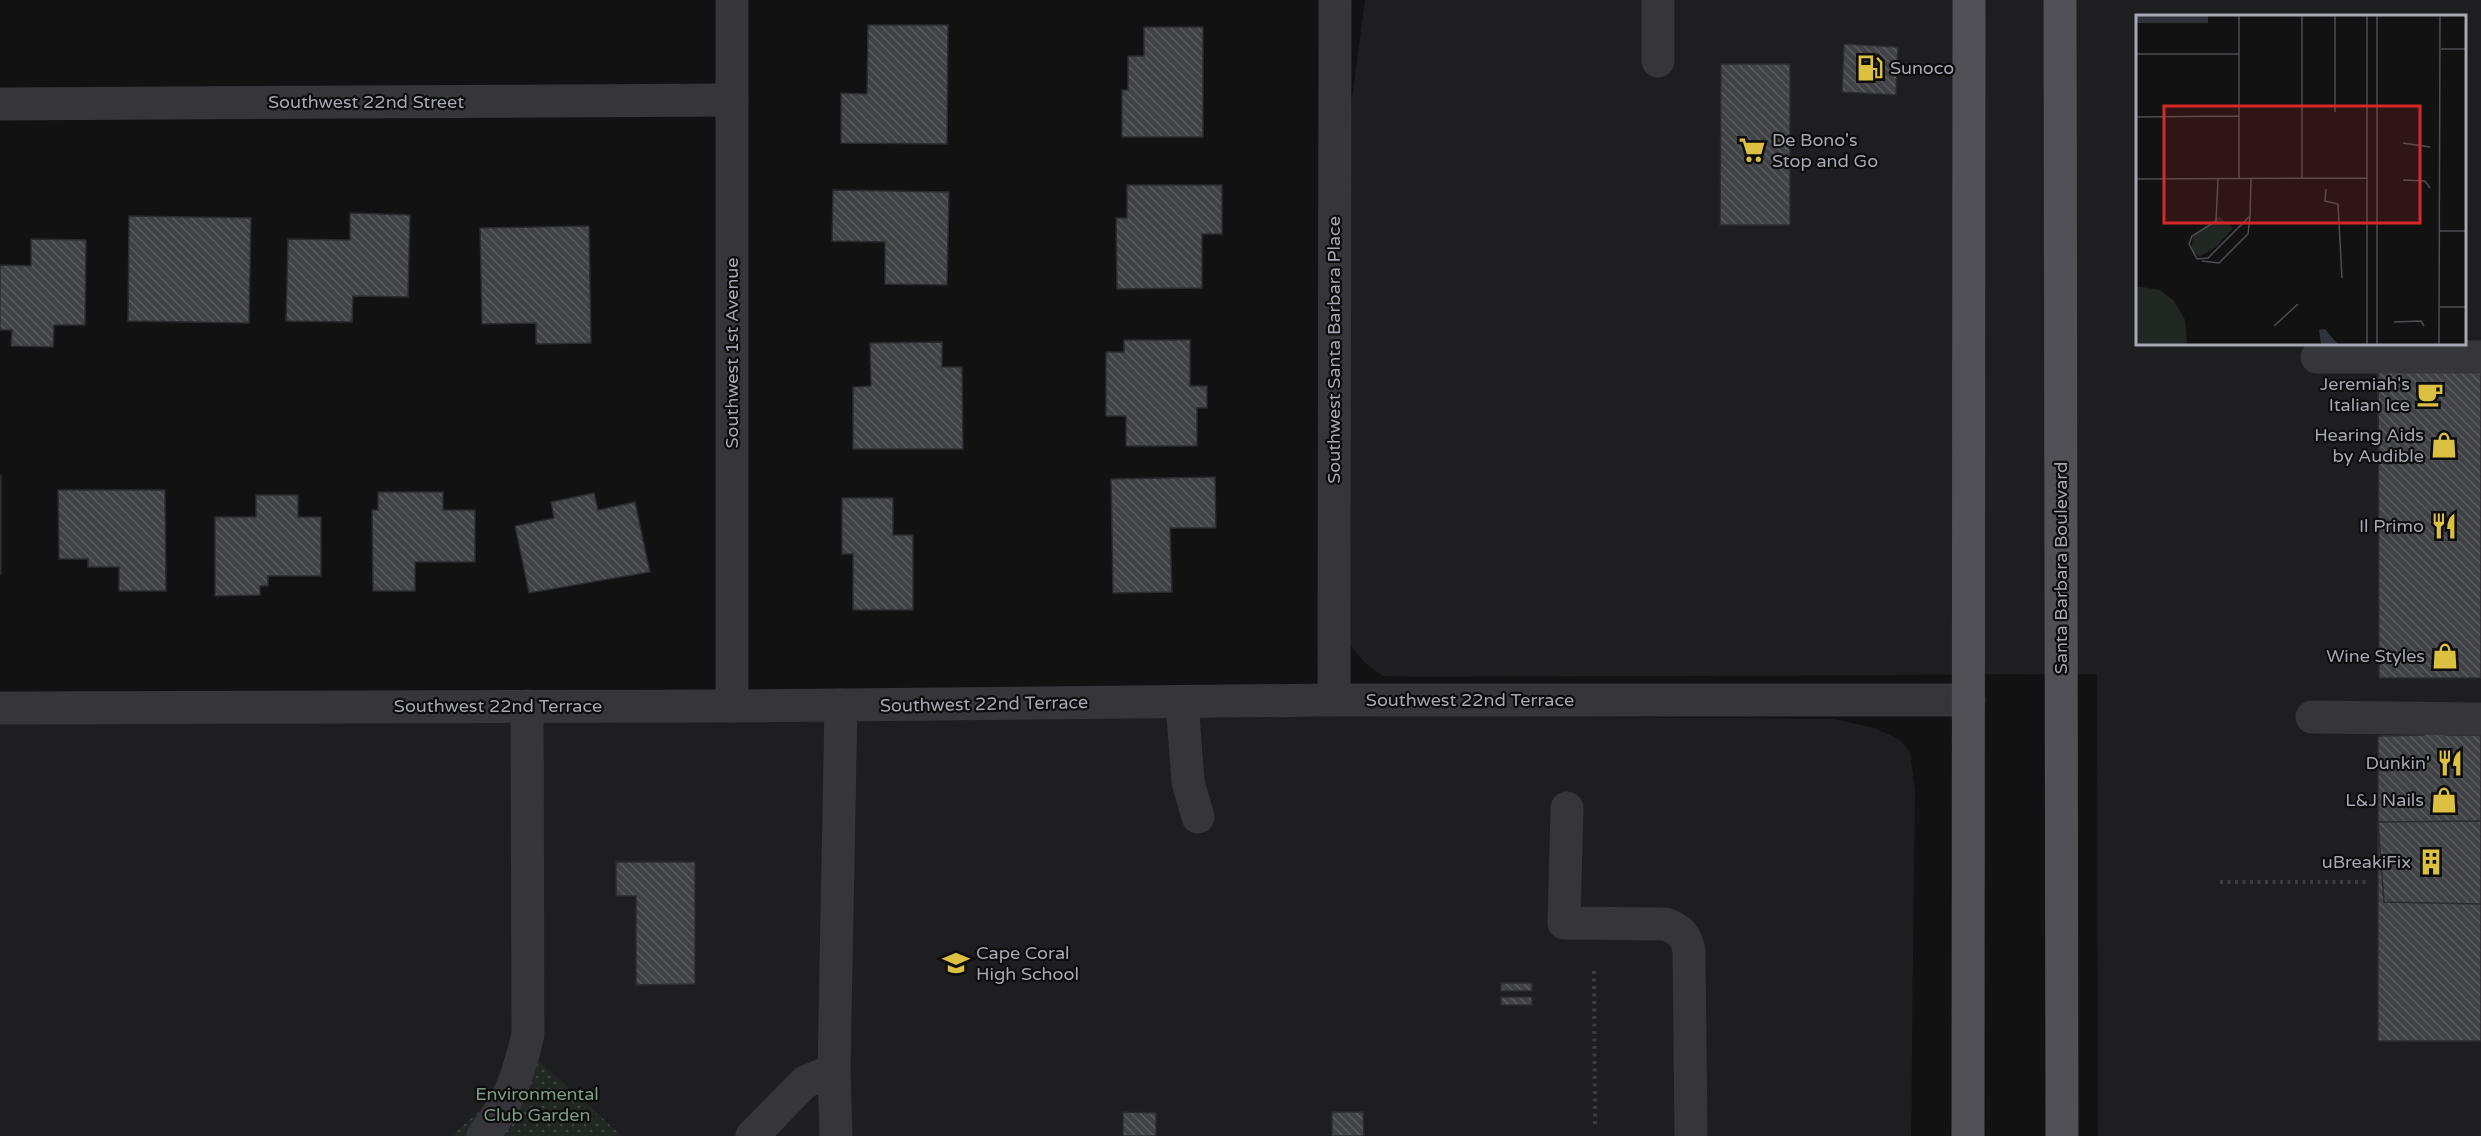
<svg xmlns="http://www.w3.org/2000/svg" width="2481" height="1136" font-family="'Varela Round',sans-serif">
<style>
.built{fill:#1e1e20;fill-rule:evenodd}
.park{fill:url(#park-dots)}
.building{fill:url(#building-back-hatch);stroke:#2c2c2f;stroke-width:1.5}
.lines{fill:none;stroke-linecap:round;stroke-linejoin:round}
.path{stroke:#3b3c40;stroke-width:4;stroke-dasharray:3 4.5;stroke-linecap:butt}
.minor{stroke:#35353a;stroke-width:33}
.major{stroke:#505056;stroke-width:33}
.labels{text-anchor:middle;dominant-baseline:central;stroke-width:4.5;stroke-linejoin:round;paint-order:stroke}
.poi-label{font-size:18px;fill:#a5a7b2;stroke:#0d0d0e;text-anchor:end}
.street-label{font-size:18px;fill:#a5a7b2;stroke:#0d0d0e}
.park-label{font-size:18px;fill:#7e9b84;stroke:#0d0d0e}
.inset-road{fill:none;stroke:#4d4e53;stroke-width:1.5}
.view{fill:#d62828;fill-opacity:0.15;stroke:#d62828;stroke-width:3}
.inset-edge{fill:none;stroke:#a5a7b2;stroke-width:3}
</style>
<defs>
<pattern id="park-dots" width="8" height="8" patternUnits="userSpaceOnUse" patternTransform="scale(1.5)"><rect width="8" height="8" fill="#212722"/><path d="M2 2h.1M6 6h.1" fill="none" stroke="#3e4440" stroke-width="1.8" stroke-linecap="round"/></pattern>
<pattern id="building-back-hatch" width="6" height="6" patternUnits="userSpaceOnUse" patternTransform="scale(1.5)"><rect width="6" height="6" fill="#414246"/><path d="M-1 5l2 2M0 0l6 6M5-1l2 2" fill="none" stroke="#595a5e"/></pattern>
</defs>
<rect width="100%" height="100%" fill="#121213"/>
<g class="built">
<path d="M 1365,0 L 2481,0 L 2481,1136 L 2098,1136 L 2097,674 L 1416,677 L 1383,676 L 1365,663 L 1351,646 L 1351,106 ZM 2138,16 L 2464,16 L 2464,344 L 2138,344 Z"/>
<polygon points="1471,716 1834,719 1875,728 1900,740 1910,752 1915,790 1911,1136 0,1136 0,724"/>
</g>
<polygon class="park" points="538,1060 622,1136 451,1136"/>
<g class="building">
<polygon points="868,25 948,25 947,144 841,143 841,93 867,94"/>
<polygon points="1144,27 1203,27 1203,137 1122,137 1122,90 1128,90 1128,56 1144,56"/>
<polygon points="1844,44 1898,47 1896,95 1842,92"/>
<polygon points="1721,64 1790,64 1790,225 1720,225"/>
<polygon points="1127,185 1222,185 1222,234 1202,234 1202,288 1117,289 1116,218 1127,218"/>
<polygon points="833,190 949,192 947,285 885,284 885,242 832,241"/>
<polygon points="350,213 410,215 408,297 353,296 352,322 286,321 288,239 350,240"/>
<polygon points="129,216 251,218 249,323 128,321"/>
<polygon points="589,226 591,343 536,344 536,323 482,324 480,228"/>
<polygon points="31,239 86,240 85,325 54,325 53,347 11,346 12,330 0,330 0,265 31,266"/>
<polygon points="1124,340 1190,340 1190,386 1207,386 1207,408 1197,408 1197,446 1126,446 1126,416 1106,416 1106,352 1124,352"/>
<polygon points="942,342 942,367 962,367 963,449 853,449 853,387 871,386 870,343"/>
<polygon points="2378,372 2481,372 2481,417 2378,416"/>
<polygon points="2378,372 2481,372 2481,678 2379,678"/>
<rect x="0" y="475" width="1" height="99"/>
<polygon points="1215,477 1216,528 1170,528 1172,592 1113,593 1111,479"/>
<polygon points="58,490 165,490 166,591 119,591 119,567 88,567 88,559 59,559"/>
<polygon points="378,492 443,492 443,510 475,510 475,562 415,562 415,591 373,591 372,510 378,510"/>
<polygon points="594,493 598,510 635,502 650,572 529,593 515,526 554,518 551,502"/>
<polygon points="256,495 298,495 298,517 321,517 321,576 268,576 268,586 260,586 260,595 215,596 215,517 256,517"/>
<polygon points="842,498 893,498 893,535 913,535 913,610 853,610 853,554 842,554"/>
<polygon points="2424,722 2445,722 2445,735 2481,735 2481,1041 2378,1041 2378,736 2424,735"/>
<polygon points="2481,821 2481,904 2384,902 2378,822"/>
<polygon points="616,862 695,862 695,984 636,985 636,896 616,896"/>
<rect x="1501" y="983" width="31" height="8"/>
<rect x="1501" y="997" width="31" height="8"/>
<polygon points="1123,1112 1156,1113 1156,1136 1123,1136"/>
<polygon points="1332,1112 1363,1112 1364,1136 1332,1136"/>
</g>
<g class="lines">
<g class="path">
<polyline points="2220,882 2370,882"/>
<polyline points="1594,971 1595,1125"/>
</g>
<g class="minor">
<polyline points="732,0 732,706"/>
<polyline points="1658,0 1658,61"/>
<polyline points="0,104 732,100"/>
<polyline points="2317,357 2481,357"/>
<polyline points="1334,700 1335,0"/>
<polyline points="1182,702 1188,782 1198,817"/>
<polyline points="0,708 732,706 1334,700 1969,700"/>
<polyline points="2312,717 2481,719"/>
<path d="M 1567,808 L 1564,923 L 1665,924 C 1680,929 1686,935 1689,951 L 1691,1136"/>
<polyline points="834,1070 836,1136"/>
<path d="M 483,1136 C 510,1100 518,1077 528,1034 L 527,706"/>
<polyline points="752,1136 805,1082 834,1070 841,705"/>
</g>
<g class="major">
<polyline points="2060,0 2062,1136"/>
<polyline points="1968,1136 1969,0"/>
</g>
</g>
<defs>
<g id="fuel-bare" transform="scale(2.07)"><path d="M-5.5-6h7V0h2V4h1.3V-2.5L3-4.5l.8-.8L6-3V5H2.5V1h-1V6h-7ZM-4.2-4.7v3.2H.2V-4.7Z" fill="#dcc041" stroke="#0d0d0e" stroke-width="2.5" paint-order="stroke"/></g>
<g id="supermarket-bare" transform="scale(2.07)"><path d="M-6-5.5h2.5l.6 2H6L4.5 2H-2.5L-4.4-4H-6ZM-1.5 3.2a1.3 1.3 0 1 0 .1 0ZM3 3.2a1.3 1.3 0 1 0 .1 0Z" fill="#dcc041" stroke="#0d0d0e" stroke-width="2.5" paint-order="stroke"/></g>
<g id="cafe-bare" transform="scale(2.07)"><path d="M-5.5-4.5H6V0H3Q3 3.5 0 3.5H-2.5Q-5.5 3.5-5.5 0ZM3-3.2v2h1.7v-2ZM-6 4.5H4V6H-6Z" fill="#dcc041" stroke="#0d0d0e" stroke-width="2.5" paint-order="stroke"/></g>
<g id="shop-bare" transform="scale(2.07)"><path d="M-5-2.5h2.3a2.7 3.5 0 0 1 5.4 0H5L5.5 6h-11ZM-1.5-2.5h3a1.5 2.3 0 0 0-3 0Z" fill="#dcc041" stroke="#0d0d0e" stroke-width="2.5" paint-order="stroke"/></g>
<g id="restaurant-bare" transform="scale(2.07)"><path d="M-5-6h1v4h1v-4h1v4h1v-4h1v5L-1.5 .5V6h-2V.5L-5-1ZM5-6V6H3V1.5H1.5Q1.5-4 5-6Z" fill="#dcc041" stroke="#0d0d0e" stroke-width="2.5" paint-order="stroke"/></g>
<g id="building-bare" transform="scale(2.07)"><path d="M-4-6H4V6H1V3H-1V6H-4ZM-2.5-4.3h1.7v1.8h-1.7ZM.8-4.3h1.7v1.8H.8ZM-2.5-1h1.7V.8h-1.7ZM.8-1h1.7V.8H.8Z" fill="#dcc041" stroke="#0d0d0e" stroke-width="2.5" paint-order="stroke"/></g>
<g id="school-bare" transform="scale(2.07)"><path d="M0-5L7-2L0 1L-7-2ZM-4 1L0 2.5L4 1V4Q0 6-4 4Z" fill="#dcc041" stroke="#0d0d0e" stroke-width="2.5" paint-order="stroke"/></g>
</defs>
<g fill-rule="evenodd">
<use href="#fuel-bare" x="1870" y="68"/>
<use href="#supermarket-bare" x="1752" y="150"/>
<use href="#cafe-bare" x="2430" y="394"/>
<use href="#shop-bare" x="2444" y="445"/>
<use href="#restaurant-bare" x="2444" y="526"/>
<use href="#shop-bare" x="2445" y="656"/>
<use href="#restaurant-bare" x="2450" y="763"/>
<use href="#shop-bare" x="2444" y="800"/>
<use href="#building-bare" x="2431" y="862"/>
<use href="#school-bare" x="956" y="963"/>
</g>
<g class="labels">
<g class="poi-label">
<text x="1890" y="68" text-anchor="start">Sunoco</text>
<text x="1772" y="140" text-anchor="start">De Bono's<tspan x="1772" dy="21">Stop and Go</tspan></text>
<text x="2410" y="384">Jeremiah's<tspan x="2410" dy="21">Italian Ice</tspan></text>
<text x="2424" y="435">Hearing Aids<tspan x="2424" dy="21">by Audible</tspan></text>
<text x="2424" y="526">Il Primo</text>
<text x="2425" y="656">Wine Styles</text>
<text x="2430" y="763">Dunkin'</text>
<text x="2424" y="800">L&amp;J Nails</text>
<text x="2411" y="862">uBreakiFix</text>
<text x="976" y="953" text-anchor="start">Cape Coral<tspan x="976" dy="21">High School</tspan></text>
</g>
<g class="street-label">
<text x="366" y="102">Southwest 22nd Street</text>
<text transform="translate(1334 350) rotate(-90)">Southwest Santa Barbara Place</text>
<text transform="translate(732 353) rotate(-90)">Southwest 1st Avenue</text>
<text transform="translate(2061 568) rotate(-90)">Santa Barbara Boulevard</text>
<text x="1470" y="700">Southwest 22nd Terrace</text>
<text transform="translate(984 704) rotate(-1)">Southwest 22nd Terrace</text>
<text x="498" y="706">Southwest 22nd Terrace</text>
</g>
<g class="park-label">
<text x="537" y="1094">Environmental<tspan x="537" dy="21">Club Garden</tspan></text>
</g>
</g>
<g transform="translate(2136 15)">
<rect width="330" height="330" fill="#121213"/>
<path d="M 83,201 L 97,213 L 80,232 L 63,242 L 55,235 L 57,222 Z" fill="#212722"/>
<path d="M 0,271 L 24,275 L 38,286 L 49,305 L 51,329 L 0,329 Z" fill="#212722"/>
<path d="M 0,1 L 72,1 L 72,8 L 0,8 ZM 189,314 L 199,326 L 203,329 L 185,329 L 183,315 Z" fill="#2f343c"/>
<path class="inset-road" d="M 199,1 L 199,97M 241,1 L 241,329M 305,34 L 330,34M 0,39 L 103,39M 0,102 L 103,101M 267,128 L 294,132M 166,163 L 166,1M 0,164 L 231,163M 82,164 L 80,206 L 56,221 L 53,229 L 61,244 L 72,243 L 114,201 L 115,164M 103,164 L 103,1M 267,165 L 289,166 L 294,173M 190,174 L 189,186 L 202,189 L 206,263M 303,216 L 330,216M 66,246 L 83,248 L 112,219 L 114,201M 303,292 L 330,292M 258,307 L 285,306 L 288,311M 138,311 L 162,289M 231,329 L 231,1M 303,329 L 304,1"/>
<path class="view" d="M 28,91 L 284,91 L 284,208 L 28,208 Z"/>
<rect width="330" height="330" class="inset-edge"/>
</g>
</svg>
